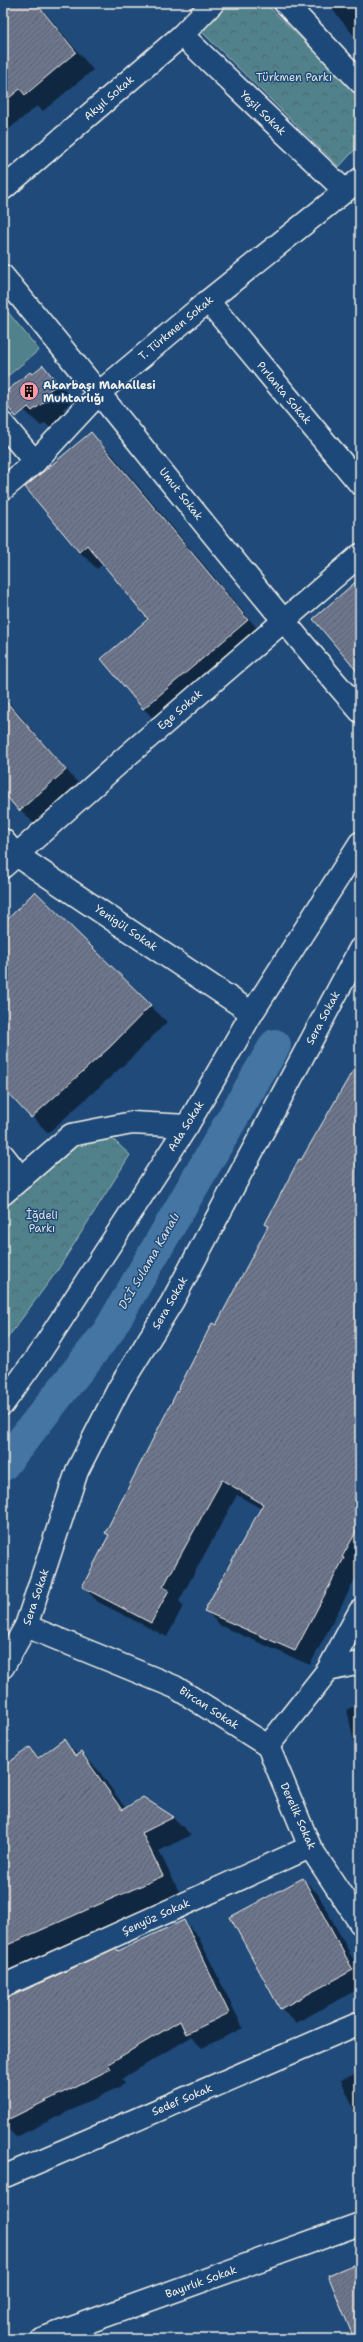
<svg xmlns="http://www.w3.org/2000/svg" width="363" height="2342" font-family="'Shantell Sans',sans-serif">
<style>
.grass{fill:#51818b;stroke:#a2b9ba}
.park{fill:url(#park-crowns);stroke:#a2b9ba}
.shadow{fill:#0007}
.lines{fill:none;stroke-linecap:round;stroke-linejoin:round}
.canal{stroke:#4575a2;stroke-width:32}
.building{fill:url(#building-hatch);stroke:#f4f1e8}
.minor-casing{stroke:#f4f1e8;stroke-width:25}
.minor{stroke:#1f4a7a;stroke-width:22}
.labels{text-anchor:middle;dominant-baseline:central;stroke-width:3;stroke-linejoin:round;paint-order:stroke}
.park-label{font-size:11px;fill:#dce0da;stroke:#1f4a7a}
.street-label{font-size:11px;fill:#f4f1e8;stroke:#1f4a7a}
.poi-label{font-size:11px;font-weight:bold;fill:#f4f1e8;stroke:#1f4a7a;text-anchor:start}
.water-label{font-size:12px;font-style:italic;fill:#dadede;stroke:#1f4a7a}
</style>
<defs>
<pattern id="park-crowns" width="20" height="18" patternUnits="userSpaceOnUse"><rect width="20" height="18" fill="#51818b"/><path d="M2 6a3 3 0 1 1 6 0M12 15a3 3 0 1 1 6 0" fill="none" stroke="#4d676c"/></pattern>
<pattern id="building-hatch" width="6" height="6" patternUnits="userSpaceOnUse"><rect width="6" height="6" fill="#6d768d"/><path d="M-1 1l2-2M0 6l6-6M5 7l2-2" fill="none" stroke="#5d616d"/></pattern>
</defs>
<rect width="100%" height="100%" fill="#1f4a7a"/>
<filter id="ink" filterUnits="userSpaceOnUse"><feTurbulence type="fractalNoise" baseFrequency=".025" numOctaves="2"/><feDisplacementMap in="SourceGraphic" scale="8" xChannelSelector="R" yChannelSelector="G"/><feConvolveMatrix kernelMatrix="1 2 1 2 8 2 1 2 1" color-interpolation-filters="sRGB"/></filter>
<g filter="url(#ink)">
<polygon class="grass" points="3,306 39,350 3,380"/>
<g class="park">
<polygon points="228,3 265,3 360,96 360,144 339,167 199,29"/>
<polygon points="106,1133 130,1155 57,1271 3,1344 3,1204 68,1148"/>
</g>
<g class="shadow">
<polygon points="3,3 37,3 93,70 43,111 37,106 3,134"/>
<polygon points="327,3 360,3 360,43"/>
<polygon points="43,367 74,400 63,409 67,414 49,427 45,423 41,426 24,410 33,375"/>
<polygon points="91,434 109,451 265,638 161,726 143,708 150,619 104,563 97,569 79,551"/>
<polygon points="3,462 8,467 3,471"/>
<polygon points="3,696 82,788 37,827 3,791"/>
<polygon points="35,893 167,1022 126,1063 48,1133 3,1086 3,925"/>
<polygon points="360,1052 360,1060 357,1057"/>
<polygon points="360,1060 360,1566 356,1572 358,1574 310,1665 221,1626 206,1611 262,1509 237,1495 179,1601 183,1606 167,1637 98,1602 83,1586 109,1536 106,1533 212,1324 217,1327 302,1161"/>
<polygon points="3,1173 9,1180 3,1186"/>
<polygon points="360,1705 360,1756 355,1747 347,1709"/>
<polygon points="64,1741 78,1755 81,1753 98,1770 126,1809 143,1798 174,1818 191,1835 159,1851 180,1894 3,1972 3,1766 5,1766 30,1748 40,1758"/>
<polygon points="303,1879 318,1894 360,1972 360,1988 296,2023 281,2008"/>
<polygon points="184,1921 198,1936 243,2028 202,2048 191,2037 122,2079 125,2084 16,2137 7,2128 3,2130 3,2001 119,1952"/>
<polygon points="360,2072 360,2123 341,2080"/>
<polygon points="191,2333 197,2339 178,2339"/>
</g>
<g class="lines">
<polyline class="canal" points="3,1465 108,1332 275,1045"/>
</g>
<g class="building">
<polygon points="3,3 36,3 76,52 25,95 20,89 3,103"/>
<polygon points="43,365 58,384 47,392 51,397 32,411 28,407 16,417 3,401 3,394 30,372 32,374"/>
<polygon points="91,432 248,620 143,709 101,659 148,619 87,545 79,552 25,487"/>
<polygon points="360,578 360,675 313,619"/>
<polygon points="3,698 66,770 19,811 3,792"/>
<polygon points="35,891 151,1005 110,1047 31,1118 3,1088 3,924"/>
<polygon points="360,1058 360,1525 342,1557 344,1558 295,1651 204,1611 263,1504 222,1480 163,1587 169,1590 151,1623 82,1587 109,1535 105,1533 212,1323 216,1325 268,1226 265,1224 299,1159 301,1160"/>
<polygon points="64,1739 75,1756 81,1752 122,1810 143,1797 174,1817 142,1833 163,1876 3,1947 3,1767 30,1747 38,1758"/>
<polygon points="303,1878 353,1970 280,2009 230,1917"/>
<polygon points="184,1920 229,2013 186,2034 180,2021 108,2064 111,2069 3,2122 3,2000 116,1948 118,1951"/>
<polygon points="360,2262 360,2339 354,2339 328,2275"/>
</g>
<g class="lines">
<g class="minor-casing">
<g id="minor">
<polyline points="285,3 360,82"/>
<polyline points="182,35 345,191"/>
<polyline points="3,189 182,35 213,3"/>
<path d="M 3,276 C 123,420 237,569 360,711"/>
<polyline points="208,301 360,484"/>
<polyline points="3,424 35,462"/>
<polyline points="3,489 35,462 100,392 208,301 360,179"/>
<polyline points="3,840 15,854 252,1013"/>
<polyline points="3,867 128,755 360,555"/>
<polyline points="3,1155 21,1178"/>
<polyline points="3,1194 71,1135 132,1123 187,1126"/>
<polyline points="3,1404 41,1351 187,1126 252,1013 360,843"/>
<polyline points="26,1626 175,1687 268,1746 328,1670 360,1663"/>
<polyline points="3,1667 26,1626 77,1471 119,1388 172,1302 360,949"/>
<polyline points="328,1670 360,1611"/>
<polyline points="268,1746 310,1847 360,1923"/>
<polyline points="3,1986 310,1847"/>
<polyline points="3,2177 360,2023"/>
<polyline points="41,2339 360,2224"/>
</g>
</g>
<use href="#minor" class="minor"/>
</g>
</g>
<defs>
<g id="building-disc" transform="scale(1)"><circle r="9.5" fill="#ff9aa2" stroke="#1f4a7a"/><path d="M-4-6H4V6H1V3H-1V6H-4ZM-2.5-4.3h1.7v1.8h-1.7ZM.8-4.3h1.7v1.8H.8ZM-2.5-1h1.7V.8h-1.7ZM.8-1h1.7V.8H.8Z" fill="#111"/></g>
</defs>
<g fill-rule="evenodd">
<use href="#building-disc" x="29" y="391"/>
</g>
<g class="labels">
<g class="park-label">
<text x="294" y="77">Türkmen Parkı</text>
<text x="42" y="1215">İğdeli<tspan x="42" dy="13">Parkı</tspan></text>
</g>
<g class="street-label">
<text transform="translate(109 98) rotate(-41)">Akyıl Sokak</text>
<text transform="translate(263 113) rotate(44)">Yeşil Sokak</text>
<text transform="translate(176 328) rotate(-40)">T. Türkmen Sokak</text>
<text transform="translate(284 393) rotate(50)">Pırlanta Sokak</text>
<text transform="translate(181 494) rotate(52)">Umut Sokak</text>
<text transform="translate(180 710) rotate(-41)">Ege Sokak</text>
<text transform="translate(126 928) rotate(34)">Yenigül Sokak</text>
<text transform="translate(323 1018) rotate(-62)">Sera Sokak</text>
<text transform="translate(186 1126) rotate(-58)">Ada Sokak</text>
<text transform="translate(170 1303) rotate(-60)">Sera Sokak</text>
<text transform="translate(36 1597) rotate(-71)">Sera Sokak</text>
<text transform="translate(209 1708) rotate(33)">Bircan Sokak</text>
<text transform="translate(298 1816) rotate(66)">Derelik Sokak</text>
<text transform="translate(156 1917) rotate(-24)">Şenyüz Sokak</text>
<text transform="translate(182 2100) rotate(-23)">Sedef Sokak</text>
<text transform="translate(201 2282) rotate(-20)">Bayırlık Sokak</text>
</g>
<g class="poi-label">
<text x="43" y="385">Akarbaşı Mahallesi<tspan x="43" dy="13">Muhtarlığı</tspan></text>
</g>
<g class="water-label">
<text transform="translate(149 1261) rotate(-60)">DSİ Sulama Kanalı</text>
</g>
</g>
<rect width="363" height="2342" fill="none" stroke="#1f4a7a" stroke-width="16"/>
<rect x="8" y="8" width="347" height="2326" fill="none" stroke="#f4f1e8" stroke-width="1.5" filter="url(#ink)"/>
</svg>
